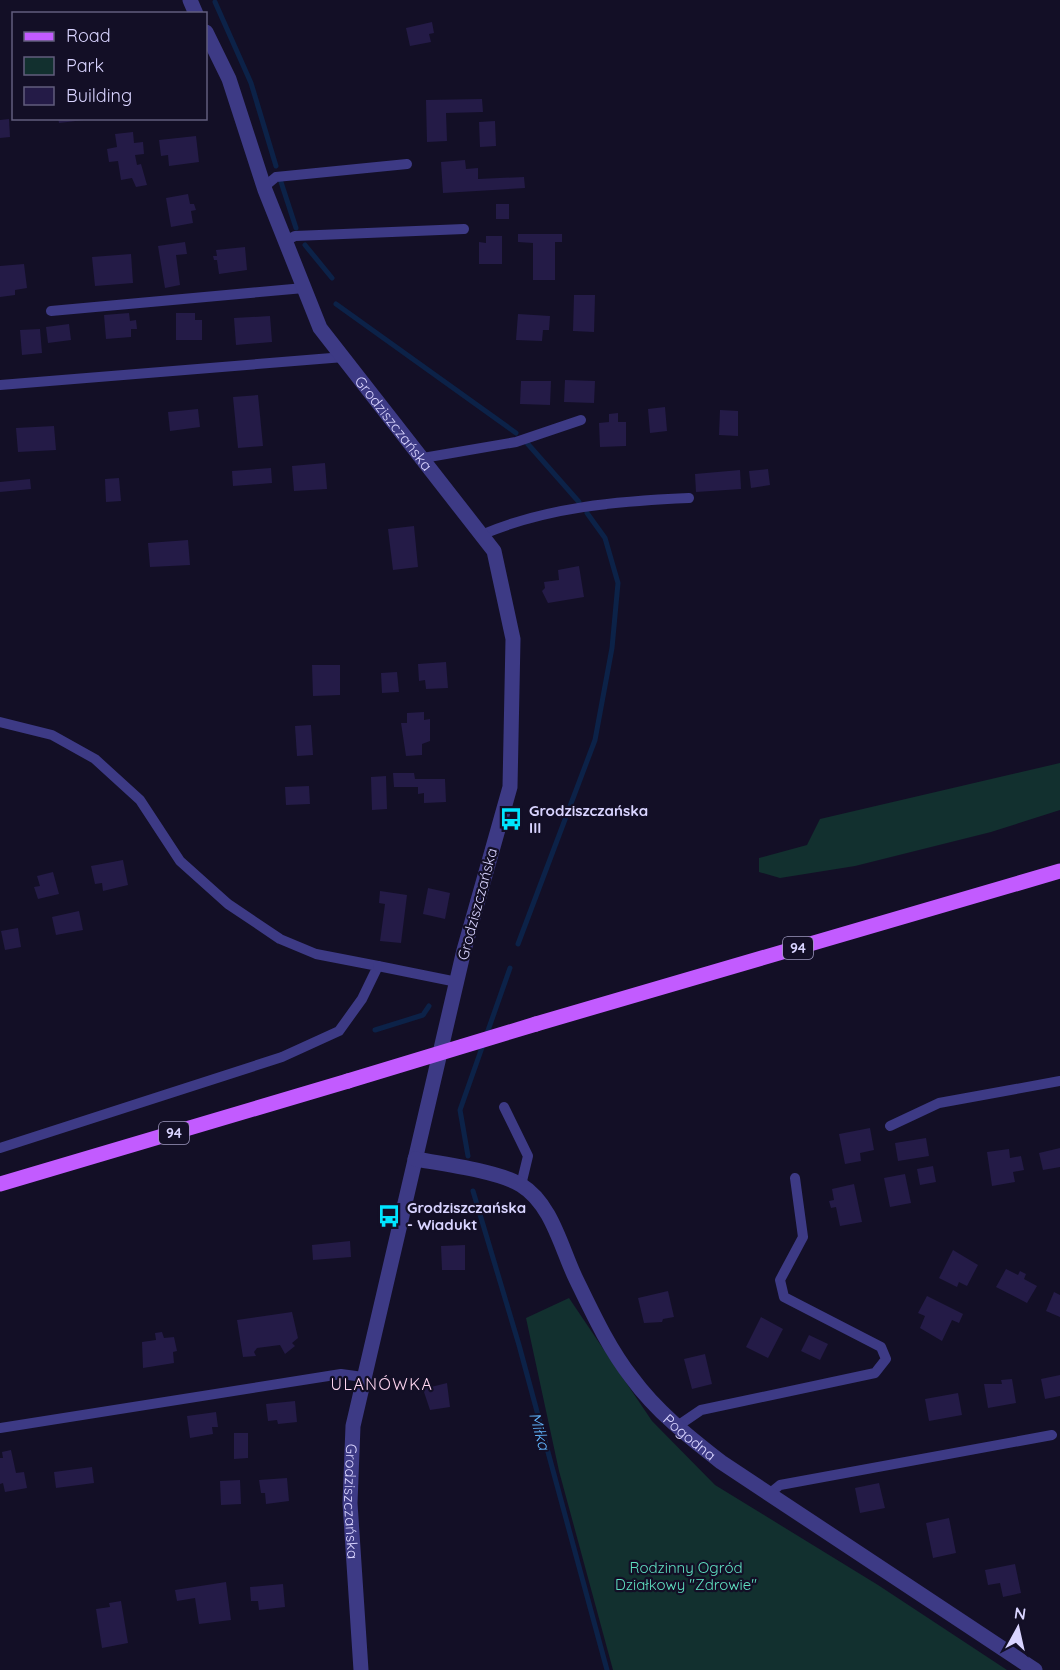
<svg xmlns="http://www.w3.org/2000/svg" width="1060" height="1670" font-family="Quicksand,sans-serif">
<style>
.green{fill:#12302f}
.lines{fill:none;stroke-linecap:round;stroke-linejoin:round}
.stream{stroke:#0c2248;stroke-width:5}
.building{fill:#241b47}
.lane{stroke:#3d3a85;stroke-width:10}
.street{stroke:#3d3a85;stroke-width:15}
.primary{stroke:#c25bff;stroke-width:15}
.primary-bridge{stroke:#c25bff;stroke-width:15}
.labels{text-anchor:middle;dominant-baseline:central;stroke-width:4.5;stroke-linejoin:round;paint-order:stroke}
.shield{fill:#130f26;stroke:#9e99be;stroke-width:1.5}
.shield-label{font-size:14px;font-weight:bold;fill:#d9d4ff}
.street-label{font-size:15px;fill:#d9d4ff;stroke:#130f26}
.poi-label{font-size:15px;font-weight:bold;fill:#d9d4ff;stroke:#130f26;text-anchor:start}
.park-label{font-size:15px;fill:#5fe0c0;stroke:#130f26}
.neighbourhood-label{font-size:16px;letter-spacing:1.5px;fill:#ffd6f0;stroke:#130f26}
.water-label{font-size:16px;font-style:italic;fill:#62b6ff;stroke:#130f26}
</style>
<rect width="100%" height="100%" fill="#130f26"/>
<g class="green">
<polygon points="1060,763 1060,810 991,832 855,866 780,878 759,872 759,858 807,845 820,819"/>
<polygon points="569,1298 652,1421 715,1485 878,1585 1007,1670 613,1670 559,1471 526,1318"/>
</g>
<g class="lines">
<g class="stream">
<polyline points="215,2 251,83 276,166"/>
<polyline points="281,182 296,228"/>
<polyline points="305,245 332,278"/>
<polyline points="336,304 516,433"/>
<polyline points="527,443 579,502"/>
<polyline points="518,944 595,740 612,648 618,583 605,538 587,513"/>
<polyline points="375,1030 423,1015 429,1006"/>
<polyline points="468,1156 460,1110 510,968"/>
<polyline points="473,1191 519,1345 607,1670"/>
</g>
</g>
<g class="building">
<polygon points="432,22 434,33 429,34 431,42 410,46 406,28"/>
<polygon points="482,99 483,112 446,113 447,141 427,142 426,100"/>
<polygon points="58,118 84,118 84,120 59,123"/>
<polygon points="9,119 10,137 0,138 0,120"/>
<polygon points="495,121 496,146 480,147 479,122"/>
<polygon points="133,132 134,143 143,142 144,154 135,155 137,165 141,164 147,185 136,187 132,178 121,180 118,161 109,162 107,149 117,147 115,134"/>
<polygon points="196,136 199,162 169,166 168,155 161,156 159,140"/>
<polygon points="465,160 466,169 478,168 478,179 524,177 525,188 443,193 441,162"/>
<polygon points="188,194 190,204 194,204 196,210 191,211 193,223 171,227 166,198"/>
<rect x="496" y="204" width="13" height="15"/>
<polygon points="518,234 562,234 562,242 555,242 555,280 533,280 533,243 518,242"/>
<polygon points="486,236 502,236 502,264 479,264 479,242 486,243"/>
<polygon points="185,242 187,254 176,255 180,285 165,288 158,246"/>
<polygon points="245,247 247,270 219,274 217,260 214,260 213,256 217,256 216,250"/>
<polygon points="131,254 133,283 95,286 92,257"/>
<polygon points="24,264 27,288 15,290 15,295 0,297 0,266"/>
<polygon points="574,295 595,295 594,332 573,331"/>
<polygon points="129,313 130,321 136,320 137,329 131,329 131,337 106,339 104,315"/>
<polygon points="176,313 195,313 195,320 202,320 202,340 176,340"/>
<polygon points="518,314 550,316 549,330 543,330 542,341 516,340"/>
<polygon points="270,316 272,342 236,345 234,318"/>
<polygon points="69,324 71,340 48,343 46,327"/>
<polygon points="40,329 42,353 22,355 20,330"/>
<polygon points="565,380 595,381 594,403 564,402"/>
<polygon points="521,381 551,381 550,405 520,404"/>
<polygon points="258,395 263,446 238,448 233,397"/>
<polygon points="665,407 667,431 650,433 648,409"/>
<polygon points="198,409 200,427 170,431 168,412"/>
<polygon points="720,410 738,411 738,436 719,435"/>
<polygon points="618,413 618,422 626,422 626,446 600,447 599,423 609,422 609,414"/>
<polygon points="54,426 56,450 18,452 16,428"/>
<polygon points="325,463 327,489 294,491 292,466"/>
<polygon points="271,468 272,483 233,486 232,471"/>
<polygon points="768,469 770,485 751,488 749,471"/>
<polygon points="740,470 741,489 696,492 695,474"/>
<polygon points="119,478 121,501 106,502 105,479"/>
<polygon points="30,479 31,489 0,492 0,482"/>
<polygon points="414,526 418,567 393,570 388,529"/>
<polygon points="188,540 190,565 150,567 148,543"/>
<polygon points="579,566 584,597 548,603 542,591 545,588 544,582 559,580 558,570"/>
<polygon points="446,662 448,688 426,689 425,680 419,681 418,664"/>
<polygon points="312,665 340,665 340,695 313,696"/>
<polygon points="397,672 399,692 382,693 381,673"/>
<polygon points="424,712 424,720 430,719 430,741 422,744 422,755 406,756 401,723 407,723 407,713"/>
<polygon points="311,725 313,755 297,756 295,726"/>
<polygon points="393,773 414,773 415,779 445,779 446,802 424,803 424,793 418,794 418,787 394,787"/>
<polygon points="386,776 387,809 372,810 371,777"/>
<polygon points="309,786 310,804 286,805 285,787"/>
<polygon points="123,860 128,885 103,891 102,883 95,884 91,866"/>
<polygon points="53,872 59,894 38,899 34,887 40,886 37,876"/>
<polygon points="428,888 450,893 445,919 423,914"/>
<polygon points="380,891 407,895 401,943 380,941 385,904 379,903"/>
<polygon points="79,911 83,930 56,935 52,917"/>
<polygon points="18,928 21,947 5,950 1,931"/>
<polygon points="870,1128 874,1150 860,1153 861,1161 845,1164 839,1134"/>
<polygon points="926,1138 929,1156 898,1161 895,1143"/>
<polygon points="1060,1148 1060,1167 1043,1170 1039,1153"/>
<polygon points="1009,1149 1010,1158 1021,1156 1024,1170 1013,1172 1015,1182 992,1186 987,1152"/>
<polygon points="933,1166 936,1182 920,1185 917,1169"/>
<polygon points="905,1174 911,1203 890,1207 884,1178"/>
<polygon points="854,1184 862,1222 840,1226 836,1207 831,1208 829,1201 834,1200 832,1189"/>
<polygon points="350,1241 351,1257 313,1260 312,1245"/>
<polygon points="465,1245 465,1270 442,1270 441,1246"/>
<polygon points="953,1250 978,1265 967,1286 959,1282 957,1287 939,1278"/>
<polygon points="1006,1269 1018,1275 1020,1271 1026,1274 1024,1279 1037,1286 1027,1303 996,1287"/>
<polygon points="668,1291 674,1317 663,1319 662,1322 644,1323 638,1298"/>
<polygon points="1054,1292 1060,1295 1060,1317 1046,1311"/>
<polygon points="927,1296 963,1314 959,1323 952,1320 942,1341 920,1328 925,1316 918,1313"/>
<polygon points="292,1312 298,1338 292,1343 295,1346 285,1354 280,1345 257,1348 254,1352 256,1356 243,1357 237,1320"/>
<polygon points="761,1317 783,1329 768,1358 746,1347"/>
<polygon points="162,1332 164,1338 174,1337 177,1351 173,1352 174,1363 143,1368 142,1342 156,1340 155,1333"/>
<polygon points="809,1335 828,1344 820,1360 801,1351"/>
<polygon points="705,1354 712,1384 692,1389 684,1359"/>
<polygon points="1060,1375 1060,1396 1045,1399 1041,1379"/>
<polygon points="1012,1379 1016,1403 988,1408 984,1384 1002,1384 1001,1380"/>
<polygon points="447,1383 450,1407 430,1410 423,1389"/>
<polygon points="958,1393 962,1415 929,1421 925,1399"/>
<polygon points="295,1401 297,1422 278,1424 277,1420 268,1421 266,1404"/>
<polygon points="216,1412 218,1427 212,1427 213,1434 190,1438 187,1416"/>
<polygon points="234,1433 248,1433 248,1458 234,1459"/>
<polygon points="11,1450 16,1473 24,1472 27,1488 5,1492 3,1483 0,1484 0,1458 3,1458 2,1452"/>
<polygon points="92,1467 94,1483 56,1488 54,1472"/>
<polygon points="287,1478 289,1501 266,1504 265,1493 261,1493 259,1480"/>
<polygon points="240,1480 241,1504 221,1505 220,1481"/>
<polygon points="879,1483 885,1508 860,1513 855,1488"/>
<polygon points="949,1518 956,1553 933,1558 926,1523"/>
<polygon points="1015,1564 1021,1593 1003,1597 1000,1583 988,1585 985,1570"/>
<polygon points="226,1582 231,1620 199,1624 195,1598 177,1601 175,1590"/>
<polygon points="283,1584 285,1607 259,1610 258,1601 251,1601 250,1587"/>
<polygon points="121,1601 128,1643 102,1648 96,1609 110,1607 109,1603"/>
</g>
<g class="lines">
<g class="lane">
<polyline points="264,187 276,177 407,164"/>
<polyline points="285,241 295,236 464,229"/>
<polyline points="51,311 304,288"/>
<polyline points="0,385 344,357"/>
<polyline points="423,458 516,442 581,420"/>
<path d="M 481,535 C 547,507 618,501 689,498"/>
<polyline points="0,722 52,735 95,759 140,800 180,861 228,904 280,939 316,954 378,966 362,999 339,1031 282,1057 0,1148"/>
<polyline points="378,966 457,982"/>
<polyline points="504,1107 528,1156 521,1185"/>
<polyline points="890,1126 939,1103 1060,1081"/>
<polyline points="676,1427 701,1410 875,1373 886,1359 881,1347 784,1297 780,1280 803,1237 795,1178"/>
<polyline points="0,1428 341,1374 363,1377"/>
<polyline points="769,1494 780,1485 1052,1435"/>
</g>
<g class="street">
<polyline points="190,0 196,14"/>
<path id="s1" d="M 206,32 L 229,79 L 265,190 L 320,328 L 494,551 L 513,639 L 510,787 L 464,950 L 353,1426 L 350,1503 L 361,1670"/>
<path id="s2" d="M 415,1159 C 443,1164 498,1171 521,1185 C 552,1204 561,1248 576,1279 C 592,1312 609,1349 632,1378 C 656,1411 689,1437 721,1462 L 1035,1670"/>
</g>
<g class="primary">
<polyline points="536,1024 1060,871"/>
<polyline points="0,1184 348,1081"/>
</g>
<polyline class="primary-bridge" points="348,1081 536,1024"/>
</g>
<defs>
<g id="bus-bare" transform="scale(1.8)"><path d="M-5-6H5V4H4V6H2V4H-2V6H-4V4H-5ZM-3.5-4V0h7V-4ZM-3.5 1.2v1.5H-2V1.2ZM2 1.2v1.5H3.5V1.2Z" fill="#00e5ff" stroke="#130f26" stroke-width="2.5" paint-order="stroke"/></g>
</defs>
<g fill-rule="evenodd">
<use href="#bus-bare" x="511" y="819"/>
<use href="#bus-bare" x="389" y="1216"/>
</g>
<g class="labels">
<g class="shield">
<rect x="783" y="937" width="30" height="22" rx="4.5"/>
<rect x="159" y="1122" width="30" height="22" rx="4.5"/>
</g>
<g class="shield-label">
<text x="798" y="948">94</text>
<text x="174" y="1133">94</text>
</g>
<g class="street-label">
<text stroke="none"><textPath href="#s1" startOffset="438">Grodziszczańska</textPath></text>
<text transform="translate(477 904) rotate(-75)">Grodziszczańska</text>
<text stroke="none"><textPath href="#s2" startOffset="417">Pogodna</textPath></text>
<text stroke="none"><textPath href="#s1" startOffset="1572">Grodziszczańska</textPath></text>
</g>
<g class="poi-label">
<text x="529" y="810">Grodziszczańska<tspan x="529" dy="17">III</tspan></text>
<text x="407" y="1207">Grodziszczańska<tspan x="407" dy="17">- Wiadukt</tspan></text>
</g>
<g class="park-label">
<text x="686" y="1567">Rodzinny Ogród<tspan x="686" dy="17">Działkowy "Zdrowie"</tspan></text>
</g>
<g class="neighbourhood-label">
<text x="382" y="1384">ULANÓWKA</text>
</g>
<g class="water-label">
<text transform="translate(540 1431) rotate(74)">Miłka</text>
</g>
</g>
<rect x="12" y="12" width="195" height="108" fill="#130f26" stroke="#625e7d" stroke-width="1.5"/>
<rect x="24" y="32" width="30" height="9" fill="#c25bff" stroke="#625e7d" stroke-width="1.5"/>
<text x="66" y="42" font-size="18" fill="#d9d4ff">Road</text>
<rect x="24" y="57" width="30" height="18" fill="#12302f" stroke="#625e7d" stroke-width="1.5"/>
<text x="66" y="72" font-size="18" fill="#d9d4ff">Park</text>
<rect x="24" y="87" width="30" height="18" fill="#241b47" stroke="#625e7d" stroke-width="1.5"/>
<text x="66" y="102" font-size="18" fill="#d9d4ff">Building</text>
<g transform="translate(1018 1628) rotate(8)" stroke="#130f26" stroke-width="4.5" paint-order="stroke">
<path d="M0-4.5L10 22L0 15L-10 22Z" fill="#d9d4ff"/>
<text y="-9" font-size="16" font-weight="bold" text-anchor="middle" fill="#d9d4ff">N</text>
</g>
</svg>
